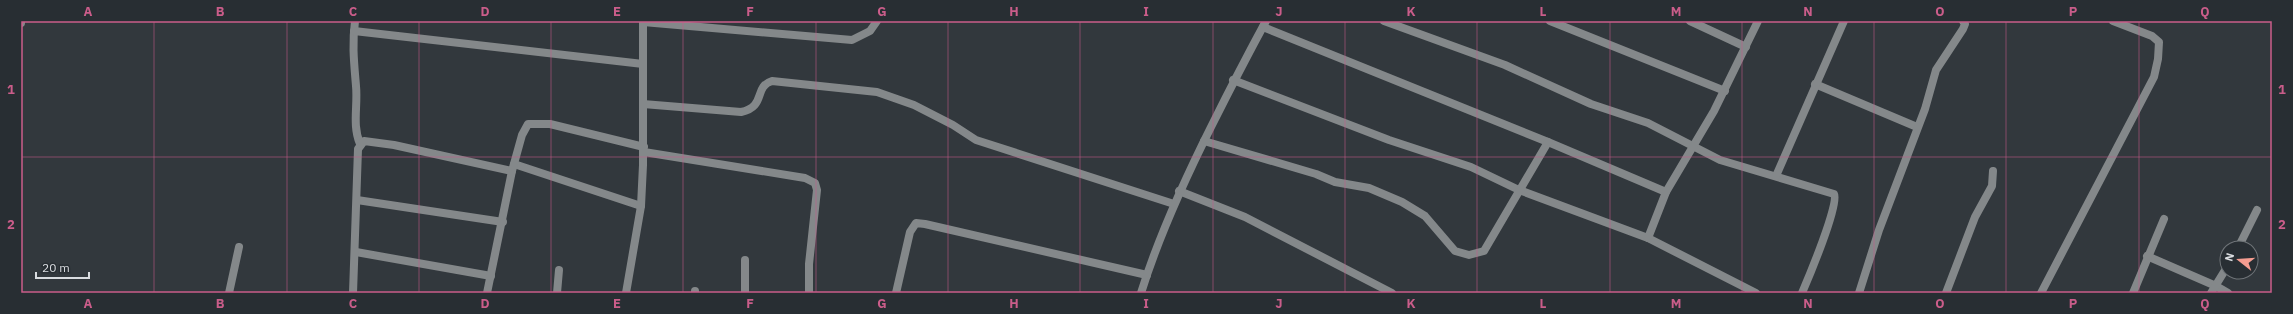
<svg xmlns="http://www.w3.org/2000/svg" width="2293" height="314" font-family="'IBM Plex Sans',sans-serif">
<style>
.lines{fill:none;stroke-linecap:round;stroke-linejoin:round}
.lane{stroke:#84888a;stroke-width:8}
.street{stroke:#84888a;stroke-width:8}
.grid{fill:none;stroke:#ca5d8a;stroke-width:1;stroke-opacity:0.55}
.neatline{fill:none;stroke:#ca5d8a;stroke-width:1.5}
.grid-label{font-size:13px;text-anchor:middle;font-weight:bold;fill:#ca5d8a}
</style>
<rect width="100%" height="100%" fill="#32383d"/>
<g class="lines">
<polyline class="lane" points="229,293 239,247"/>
<g class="street">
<path d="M 355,21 C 352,45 354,62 356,86 C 358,106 352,125 360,144"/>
<path d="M 1384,21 L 1505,65 L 1591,104 L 1648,123 L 1720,160 L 1834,194 C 1840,203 1808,279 1802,293"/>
<polyline points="1550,21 1725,91"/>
<polyline points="1690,21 1746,47"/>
<polyline points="643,22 852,40 870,31 877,21"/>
<polyline points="21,23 21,21"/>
<polyline points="1263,27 1548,142 1666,192"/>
<polyline points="354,31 643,64"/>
<polyline points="1233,80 1389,140 1471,167 1519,190 1648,238 1756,293"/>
<polyline points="1815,84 1917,127"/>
<path d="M 643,104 L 741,112 C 767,106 753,87 772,81 L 877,92 L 914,105 L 953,125 L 976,140 L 1174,204"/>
<polyline points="1204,141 1316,174 1335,182 1369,188 1402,202 1425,216 1455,251 1469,255 1484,251 1548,142"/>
<polyline points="644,152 805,178 815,183 817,190 809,264 809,293"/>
<polyline points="514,164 641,206"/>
<polyline points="1776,176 1844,21"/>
<polyline points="1179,191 1245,217 1392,293"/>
<polyline points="357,200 503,222"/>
<polyline points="1648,238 1666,192 1714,111 1758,21"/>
<polyline points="2238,248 2257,210"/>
<polyline points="356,252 491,276"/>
<polyline points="2147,256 2216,286 2228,293"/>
<polyline points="745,260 745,293"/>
<polyline points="353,293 358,149 364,141 394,145 512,171"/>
<polyline points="487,293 512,171 522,135 528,124 550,124 644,147"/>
<polyline points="557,293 559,270"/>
<polyline points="626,293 641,206 643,165 643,21"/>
<polyline points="695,293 695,291"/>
<polyline points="896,293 910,232 916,223 925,224 1147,275"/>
<path d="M 1141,293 C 1159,235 1184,181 1211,127 C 1229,91 1247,56 1266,21"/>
<polyline points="1859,293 1879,230 1925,109 1936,70 1963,29 1965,24 1963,21"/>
<polyline points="1946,293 1975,217 1992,186 1993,171"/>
<polyline points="2041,293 2154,77 2158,59 2159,42 2152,36 2113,21"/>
<polyline points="2133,293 2164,219"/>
<polyline points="2211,293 2227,267"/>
</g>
</g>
<path class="grid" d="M 154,21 L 154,293M 287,21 L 287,293M 419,21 L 419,293M 551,21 L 551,293M 683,21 L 683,293M 816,21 L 816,293M 948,21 L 948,293M 1080,21 L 1080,293M 1213,21 L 1213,293M 1345,21 L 1345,293M 1477,21 L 1477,293M 1610,21 L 1610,293M 1742,21 L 1742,293M 1874,21 L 1874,293M 2006,21 L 2006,293M 2139,21 L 2139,293M 21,157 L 2272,157"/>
<rect width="2293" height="314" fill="none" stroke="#282e33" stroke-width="44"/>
<g transform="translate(2239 260) rotate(287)"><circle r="19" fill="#282e33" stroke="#6f7478"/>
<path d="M0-3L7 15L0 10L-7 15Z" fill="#f59c90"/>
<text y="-6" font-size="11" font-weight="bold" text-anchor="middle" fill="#d9dce0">N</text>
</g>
<path d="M36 272v6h53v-6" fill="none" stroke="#d9dce0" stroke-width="2"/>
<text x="42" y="272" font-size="12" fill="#d9dce0" stroke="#282e33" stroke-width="3" paint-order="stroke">20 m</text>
<rect x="22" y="22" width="2249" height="270" class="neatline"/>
<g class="grid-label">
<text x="88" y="16">A</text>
<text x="220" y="16">B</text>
<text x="353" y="16">C</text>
<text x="485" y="16">D</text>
<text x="617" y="16">E</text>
<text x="750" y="16">F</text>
<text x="882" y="16">G</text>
<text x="1014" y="16">H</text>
<text x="1146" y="16">I</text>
<text x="1279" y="16">J</text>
<text x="1411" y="16">K</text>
<text x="1543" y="16">L</text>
<text x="1676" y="16">M</text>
<text x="1808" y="16">N</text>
<text x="1940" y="16">O</text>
<text x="2073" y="16">P</text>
<text x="2205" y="16">Q</text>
<text x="11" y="94">1</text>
<text x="2282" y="94">1</text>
<text x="11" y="229">2</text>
<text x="2282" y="229">2</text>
<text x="88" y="308">A</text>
<text x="220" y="308">B</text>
<text x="353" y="308">C</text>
<text x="485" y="308">D</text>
<text x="617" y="308">E</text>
<text x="750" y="308">F</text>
<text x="882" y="308">G</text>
<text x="1014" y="308">H</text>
<text x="1146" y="308">I</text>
<text x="1279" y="308">J</text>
<text x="1411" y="308">K</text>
<text x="1543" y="308">L</text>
<text x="1676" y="308">M</text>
<text x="1808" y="308">N</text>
<text x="1940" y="308">O</text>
<text x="2073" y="308">P</text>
<text x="2205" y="308">Q</text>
</g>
</svg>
